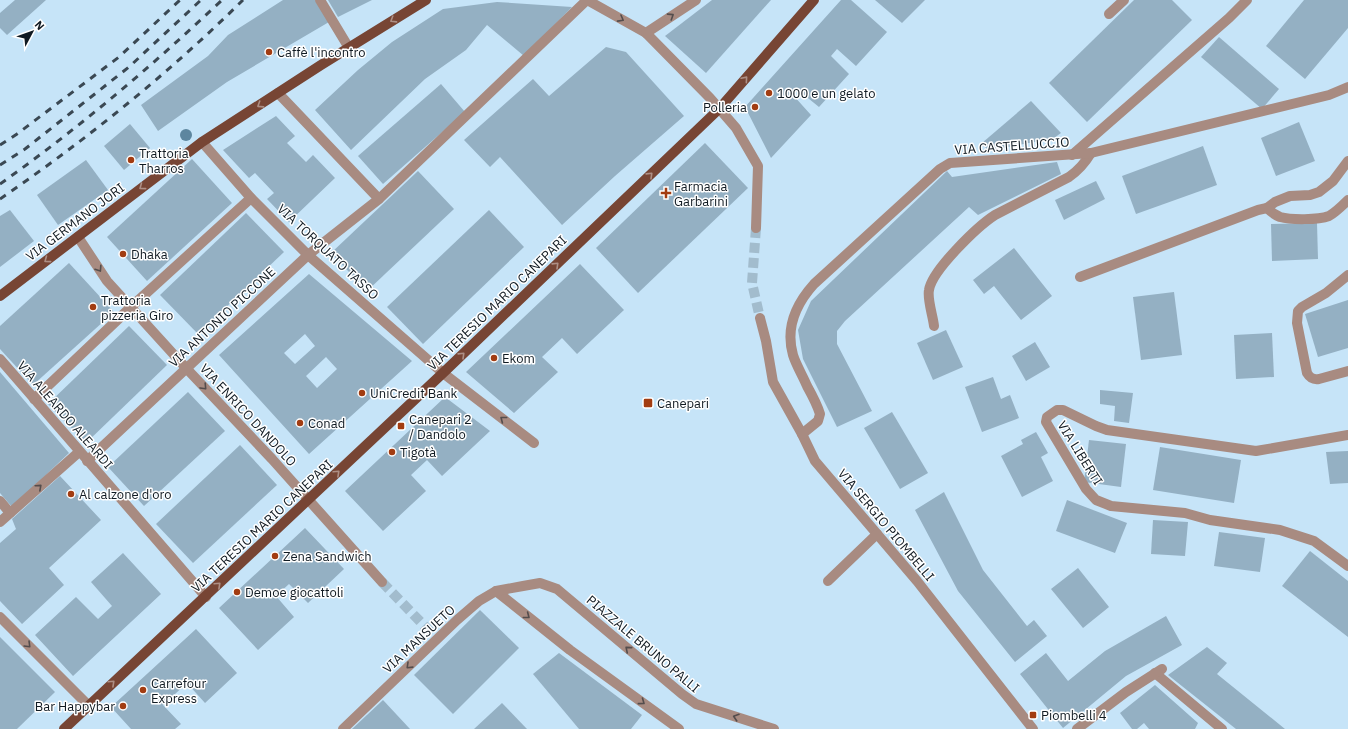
<svg xmlns="http://www.w3.org/2000/svg" width="1348" height="729" font-family="'IBM Plex Sans',sans-serif">
<style>
.building{fill:#94b0c3;fill-rule:evenodd}
.lines{fill:none;stroke-linecap:round;stroke-linejoin:round}
.minor-tunnel{stroke:#a2bccd;stroke-width:10;stroke-dasharray:10 5;stroke-linecap:butt}
.minor{stroke:#a88b81;stroke-width:10}
.major{stroke:#774534;stroke-width:10}
.rail{stroke:#3a4853;stroke-width:3;stroke-dasharray:7 7;stroke-linecap:butt}
.tree{fill:#5d869f}
.oneway{stroke:#544d4d}
.oneway2{stroke:#ad8f85}
.poi-dot{fill:#a23c11;stroke:#fff;stroke-width:1.5}
.labels{text-anchor:middle;dominant-baseline:central;stroke-width:3;stroke-linejoin:round;paint-order:stroke}
.poi-label{font-size:13px;fill:#101a22;stroke:#fff;text-anchor:start}
.street-label{font-size:13px;fill:#101a22;stroke:#fff}
</style>
<rect width="100%" height="100%" fill="#c6e4f8"/>
<g class="building">
<polygon points="15,0 46,0 7,35 0,28 0,13"/>
<polygon points="283,0 315,0 329,22 227,82 158,131 141,105 208,56 228,35"/>
<polygon points="328,0 372,0 338,17"/>
<polygon points="712,0 771,0 706,73 665,36"/>
<polygon points="841,0 851,0 887,32 856,66 837,49 831,56 849,74 819,107 798,90 793,95 811,115 771,158 745,107"/>
<polygon points="875,0 925,0 902,23"/>
<polygon points="1134,0 1172,0 1192,20 1087,122 1049,83"/>
<polygon points="1304,0 1348,0 1348,28 1305,79 1266,46"/>
<polygon points="497,2 572,7 524,56 487,25 466,50 425,79 351,150 315,110 358,70 392,42 443,9"/>
<polygon points="1219,37 1279,89 1262,109 1201,57"/>
<polygon points="606,47 626,52 684,116 615,176 562,225 500,157 490,167 464,140 533,79 549,96"/>
<polygon points="441,84 465,112 383,184 358,156"/>
<polygon points="1031,101 1061,133 1054,138 988,151 982,143"/>
<polygon points="276,116 295,136 287,143 306,162 313,155 335,178 289,222 267,199 274,193 255,173 249,178 223,150"/>
<polygon points="1299,122 1315,161 1276,176 1261,138"/>
<polygon points="130,124 150,148 124,170 104,146"/>
<polygon points="705,143 748,188 638,293 596,248"/>
<polygon points="1203,146 1217,185 1136,214 1122,176"/>
<polygon points="192,159 232,203 147,281 107,237"/>
<polygon points="86,160 108,190 58,225 37,195"/>
<polygon points="1057,162 1061,174 978,215 969,207 845,321 837,331 837,344 872,411 837,427 803,359 798,330 811,301 947,171 952,177"/>
<polygon points="418,171 454,209 367,291 331,253"/>
<polygon points="1096,181 1105,199 1064,220 1055,200"/>
<polygon points="10,210 34,241 0,267 0,216"/>
<polygon points="489,210 524,247 423,344 387,307"/>
<polygon points="246,213 284,252 198,334 160,295"/>
<polygon points="1317,223 1318,259 1272,261 1271,224"/>
<polygon points="1014,248 1052,296 1021,320 994,286 984,294 973,280"/>
<polygon points="69,263 114,312 33,385 0,349 0,326"/>
<polygon points="580,264 624,310 577,354 562,338 542,357 558,372 514,413 466,372"/>
<path d="M 309,274 L 412,361 L 309,454 L 219,355 ZM 305,334 L 315,346 L 295,364 L 284,353 ZM 326,357 L 337,369 L 317,388 L 306,376 Z"/>
<polygon points="1174,292 1182,355 1141,360 1133,297"/>
<polygon points="1348,300 1348,348 1318,357 1305,314"/>
<polygon points="129,326 167,365 86,443 48,404"/>
<polygon points="946,330 963,367 933,380 917,343"/>
<polygon points="1272,333 1274,377 1236,379 1234,335"/>
<polygon points="1035,342 1050,367 1026,381 1012,356"/>
<polygon points="0,372 69,453 12,507 0,493"/>
<polygon points="993,377 1001,399 1010,395 1019,418 982,432 965,387"/>
<polygon points="1100,390 1133,393 1129,423 1114,421 1115,406 1100,404"/>
<polygon points="188,392 225,431 144,506 108,467"/>
<polygon points="445,397 490,431 442,476 427,460 411,475 426,491 383,531 345,491"/>
<polygon points="892,412 928,473 900,489 864,428"/>
<polygon points="1036,432 1048,453 1041,457 1053,481 1022,497 1001,456 1023,444 1021,440"/>
<polygon points="1089,440 1126,444 1121,487 1084,482"/>
<polygon points="240,445 277,485 193,563 156,524"/>
<polygon points="1160,447 1241,460 1234,503 1153,490"/>
<polygon points="1348,451 1348,483 1330,484 1326,452"/>
<polygon points="60,476 101,520 49,568 64,585 22,624 0,601 0,543 16,529 12,519"/>
<polygon points="944,492 983,570 1027,626 1034,620 1047,636 1015,662 958,591 915,510"/>
<polygon points="1067,500 1127,523 1115,553 1056,531"/>
<polygon points="1153,520 1188,522 1185,556 1151,554"/>
<polygon points="305,528 344,569 308,603 289,584 276,596 294,617 258,650 219,608"/>
<polygon points="1219,532 1265,538 1260,572 1214,566"/>
<polygon points="1310,551 1348,581 1348,637 1282,586"/>
<polygon points="123,553 161,594 73,676 35,635 76,597 98,619 112,606 91,582"/>
<polygon points="1078,568 1109,607 1083,628 1051,589"/>
<polygon points="480,610 519,648 453,714 414,675"/>
<polygon points="1166,616 1182,645 1126,676 1063,728 1020,674 1046,653 1068,681 1105,651"/>
<polygon points="196,629 237,673 205,703 187,683 163,705 181,724 175,729 131,729 111,707"/>
<polygon points="0,637 55,692 17,729 0,729"/>
<polygon points="1207,647 1227,663 1217,674 1285,729 1236,729 1168,675"/>
<polygon points="559,653 642,715 631,729 579,729 533,674"/>
<polygon points="1155,685 1198,723 1195,729 1149,729 1144,723 1137,729 1132,729 1120,713"/>
<polygon points="383,700 410,729 352,729"/>
<polygon points="502,703 527,729 474,729"/>
</g>
<g class="lines">
<g class="minor-tunnel">
<polyline points="756,228 752,283 760,318"/>
<polyline points="382,582 437,639"/>
</g>
<g class="minor">
<polyline points="320,0 349,48"/>
<polyline points="587,0 646,33 710,98 736,128 758,166 756,228"/>
<polyline points="1109,14 1124,0"/>
<polyline points="646,33 696,0"/>
<polyline points="278,93 379,199"/>
<polyline points="202,142 251,198 308,255 443,373 534,443"/>
<polyline points="1072,155 1229,18 1247,0"/>
<path d="M 1267,208 C 1271,212 1275,215 1280,217 C 1291,220 1318,220 1329,216 C 1336,212 1342,206 1348,200"/>
<polyline points="78,237 107,281 186,368 272,459 382,582"/>
<path d="M 1348,275 L 1326,293 L 1302,307 L 1298,311 L 1297,323 L 1307,373 C 1310,378 1313,380 1319,379 L 1348,371"/>
<polyline points="1080,277 1258,210 1267,208 1275,202 1290,196 1310,195 1319,192 1333,181 1348,161"/>
<polyline points="760,318 766,341 773,382 802,434 815,461 917,581 1033,729"/>
<path d="M 934,326 C 933,316 927,299 929,290 C 932,270 978,226 995,215 L 1069,177 C 1079,170 1085,163 1091,153"/>
<polyline points="0,359 206,597"/>
<polyline points="34,399 131,307 251,198"/>
<path d="M 802,434 L 818,421 L 820,414 C 817,404 812,395 807,386 C 803,376 796,365 793,355 C 785,327 796,304 814,284 L 940,169 L 950,163 L 1091,153 L 1329,95 L 1348,87"/>
<polyline points="1348,435 1256,451 1107,430 1096,426 1063,410 1057,410 1047,417 1046,422 1086,489 1096,500 1111,506 1185,513 1210,520 1280,530 1314,541 1348,566"/>
<polyline points="87,461 308,255 379,199 587,0"/>
<polyline points="0,501 10,513"/>
<polyline points="0,522 79,452"/>
<polyline points="828,581 877,534"/>
<polyline points="496,591 570,650 679,729"/>
<polyline points="0,617 88,705"/>
<polyline points="1155,673 1222,729"/>
<polyline points="343,729 457,620 479,601 496,591 523,586 540,583 557,589 682,694 696,704 774,729"/>
<polyline points="1077,729 1126,692 1162,669"/>
</g>
<g class="major">
<polyline points="0,296 202,142 321,65 426,0"/>
<polyline points="64,729 443,373 719,109 814,0"/>
</g>
<g class="rail">
<polyline points="0,145 17,134 119,57 180,0"/>
<polyline points="0,165 25,149 129,67 201,0"/>
<path d="M 0,184 C 79,128 152,66 222,0"/>
<path d="M 0,199 C 86,140 168,74 243,0"/>
</g>
</g>
<circle class="tree" cx="186" cy="135" r="6"/>
<defs><path id="oneway-chevron" d="M-2-3.5L2.5 0L-2 3.5" fill="none" stroke-width="1.6" stroke-linecap="round" stroke-linejoin="round"/></defs>
<g class="oneway">
<use href="#oneway-chevron" transform="translate(671 16) rotate(-33)"/>
<use href="#oneway-chevron" transform="translate(621 19) rotate(29)"/>
<use href="#oneway-chevron" transform="translate(99 269) rotate(57)"/>
<use href="#oneway-chevron" transform="translate(204 387) rotate(47)"/>
<use href="#oneway-chevron" transform="translate(503 419) rotate(-142)"/>
<use href="#oneway-chevron" transform="translate(39 487) rotate(-42)"/>
<use href="#oneway-chevron" transform="translate(527 616) rotate(38)"/>
<use href="#oneway-chevron" transform="translate(28 645) rotate(45)"/>
<use href="#oneway-chevron" transform="translate(628 649) rotate(-140)"/>
<use href="#oneway-chevron" transform="translate(409 666) rotate(136)"/>
<use href="#oneway-chevron" transform="translate(642 702) rotate(36)"/>
<use href="#oneway-chevron" transform="translate(736 717) rotate(-162)"/>
</g>
<g class="oneway2">
<use href="#oneway-chevron" transform="translate(393 20) rotate(148)"/>
<use href="#oneway-chevron" transform="translate(745 79) rotate(-49)"/>
<use href="#oneway-chevron" transform="translate(260 105) rotate(147)"/>
<use href="#oneway-chevron" transform="translate(650 175) rotate(-44)"/>
<use href="#oneway-chevron" transform="translate(142 187) rotate(143)"/>
<use href="#oneway-chevron" transform="translate(47 260) rotate(143)"/>
<use href="#oneway-chevron" transform="translate(556 265) rotate(-44)"/>
<use href="#oneway-chevron" transform="translate(462 355) rotate(-44)"/>
<use href="#oneway-chevron" transform="translate(337 473) rotate(-43)"/>
<use href="#oneway-chevron" transform="translate(218 585) rotate(-43)"/>
<use href="#oneway-chevron" transform="translate(112 683) rotate(-43)"/>
</g>
<g class="poi-dot">
<circle cx="269" cy="52" r="4"/>
<circle cx="769" cy="93" r="4"/>
<circle cx="755" cy="107" r="4"/>
<circle cx="131" cy="160" r="4"/>
<path d="M664 187h4v4h4v4h-4v4h-4v-4h-4v-4h4z"/>
<circle cx="123" cy="254" r="4"/>
<circle cx="93" cy="307" r="4"/>
<circle cx="494" cy="358" r="4"/>
<circle cx="362" cy="393" r="4"/>
<rect x="643" y="398" width="10" height="10" rx="2"/>
<circle cx="300" cy="423" r="4"/>
<rect x="397" y="422" width="8" height="8" rx="2"/>
<circle cx="392" cy="452" r="4"/>
<circle cx="71" cy="494" r="4"/>
<circle cx="275" cy="556" r="4"/>
<circle cx="237" cy="592" r="4"/>
<circle cx="143" cy="690" r="4"/>
<circle cx="123" cy="706" r="4"/>
<rect x="1029" y="711" width="8" height="8" rx="2"/>
</g>
<g class="labels">
<g class="poi-label">
<text x="277" y="52">Caffè l'incontro</text>
<text x="777" y="93">1000 e un gelato</text>
<text x="747" y="107" text-anchor="end">Polleria</text>
<text x="139" y="153">Trattoria<tspan x="139" dy="15">Tharros</tspan></text>
<text x="674" y="186">Farmacia<tspan x="674" dy="15">Garbarini</tspan></text>
<text x="131" y="254">Dhaka</text>
<text x="101" y="300">Trattoria<tspan x="101" dy="15">pizzeria Giro</tspan></text>
<text x="502" y="358">Ekom</text>
<text x="370" y="393">UniCredit Bank</text>
<text x="657" y="403">Canepari</text>
<text x="409" y="419">Canepari 2<tspan x="409" dy="15">/ Dandolo</tspan></text>
<text x="308" y="423">Conad</text>
<text x="400" y="452">Tigotà</text>
<text x="79" y="494">Al calzone d'oro</text>
<text x="283" y="556">Zena Sandwich</text>
<text x="245" y="592">Demoe giocattoli</text>
<text x="151" y="683">Carrefour<tspan x="151" dy="15">Express</tspan></text>
<text x="115" y="706" text-anchor="end">Bar Happybar</text>
<text x="1041" y="715">Piombelli 4</text>
</g>
<g class="street-label">
<text transform="translate(1012 146) rotate(-4)">VIA CASTELLUCCIO</text>
<text transform="translate(75 222) rotate(-37)">VIA GERMANO JORI</text>
<text transform="translate(328 252) rotate(43)">VIA TORQUATO TASSO</text>
<text transform="translate(497 303) rotate(-44)">VIA TERESIO MARIO CANEPARI</text>
<text transform="translate(222 317) rotate(-43)">VIA ANTONIO PICCONE</text>
<text transform="translate(65 415) rotate(49)">VIA ALEARDO ALEARDI</text>
<text transform="translate(248 415) rotate(47)">VIA ENRICO DANDOLO</text>
<text transform="translate(1080 453) rotate(58)">VIA LIBERTI</text>
<text transform="translate(886 525) rotate(50)">VIA SERGIO PIOMBELLI</text>
<text transform="translate(262 526) rotate(-43)">VIA TERESIO MARIO CANEPARI</text>
<text transform="translate(419 639) rotate(-43)">VIA MANSUETO</text>
<text transform="translate(643 644) rotate(40)">PIAZZALE BRUNO PALLI</text>
</g>
</g>
<g transform="translate(32 32) rotate(49)" stroke="#ffffff" stroke-width="3" paint-order="stroke">
<path d="M0-3L7 15L0 10L-7 15Z" fill="#101a22"/>
<text y="-6" font-size="11" font-weight="bold" text-anchor="middle" fill="#101a22">N</text>
</g>
</svg>
